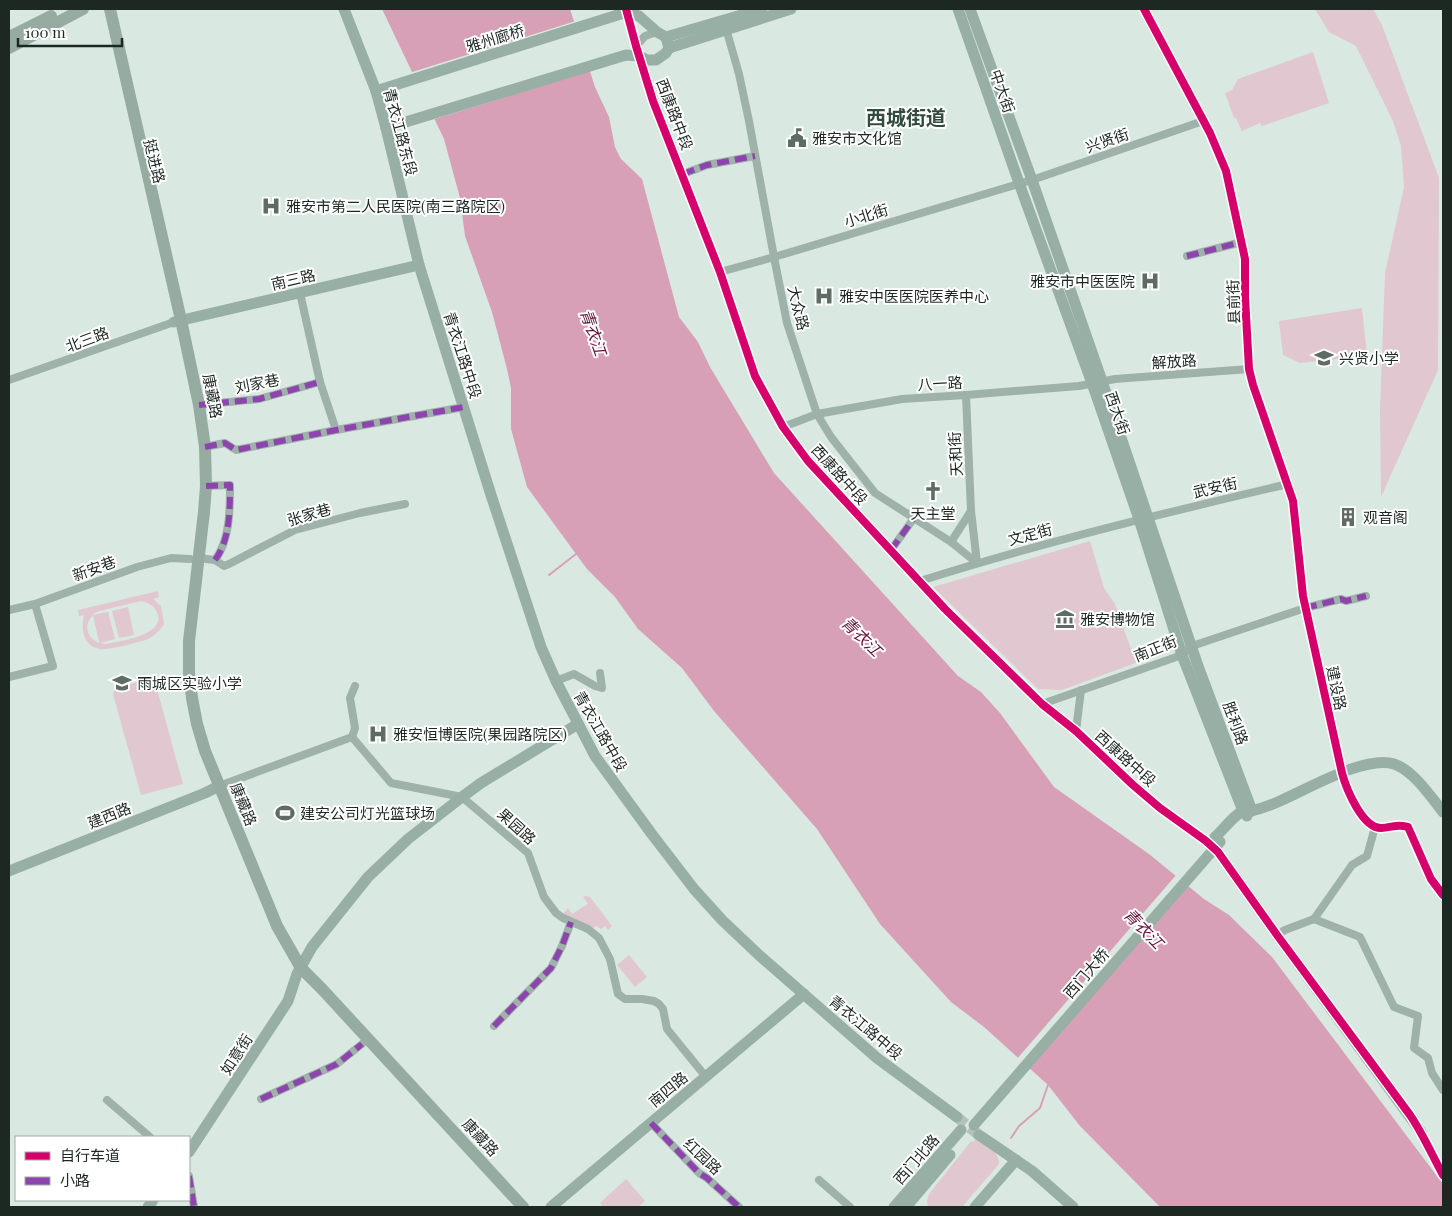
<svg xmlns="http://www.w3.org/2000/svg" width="1452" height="1216" font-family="'Playfair Display','Noto Sans SC',serif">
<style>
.green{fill:#e1c7d0;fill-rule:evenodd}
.water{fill:#d8a0b6}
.pier{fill:#d9e9e1}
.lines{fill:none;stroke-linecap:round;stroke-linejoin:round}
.stream{stroke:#d8a0b6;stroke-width:2}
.secondary-tunnel{stroke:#b3c2bb;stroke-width:11;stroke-dasharray:11 5.5;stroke-linecap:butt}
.street{stroke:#9eb2a9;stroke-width:8}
.secondary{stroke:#98afa5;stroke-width:11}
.primary{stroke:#96aca1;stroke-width:12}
.secondary-bridge{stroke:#98afa5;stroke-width:11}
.quiet{stroke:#8e44ad;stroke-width:6;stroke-dasharray:12 6;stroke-linecap:butt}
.cycleway-casing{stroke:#fff;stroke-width:11}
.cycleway{stroke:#d6006c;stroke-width:8}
.labels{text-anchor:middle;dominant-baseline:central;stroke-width:4;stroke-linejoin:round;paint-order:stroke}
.street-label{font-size:15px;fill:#1d2823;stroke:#fff}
.poi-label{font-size:15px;fill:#1d2823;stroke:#fff;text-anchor:start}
.water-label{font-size:16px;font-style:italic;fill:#61133b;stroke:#fff}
.district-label{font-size:20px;font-weight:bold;fill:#324b3f;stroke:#fff}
</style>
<rect width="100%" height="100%" fill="#d9e9e1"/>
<g class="green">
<polygon points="1315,9 1373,9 1382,25 1439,178 1438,370 1381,497 1380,410 1385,273 1404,187 1401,146 1393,121 1356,46 1329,32"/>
<polygon points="1313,52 1329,103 1262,126 1260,123 1242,131 1236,118 1234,118 1225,93 1232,90 1238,79"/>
<polygon points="1362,308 1367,356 1300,363 1283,355 1279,321"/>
<polygon points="1090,541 1104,588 1115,604 1136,663 1062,690 1038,689 933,587"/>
<path d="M 158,591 L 159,597 L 153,599 L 161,606 L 164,624 C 159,632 154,636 146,640 C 133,643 119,648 106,649 C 85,651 80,631 84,615 L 79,616 L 78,610 ZM 141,601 C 149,603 156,606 158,615 C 163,636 120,641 105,644 L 100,643 L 115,639 L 108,612 L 93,615 L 93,614 L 99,611 ZM 93,615 L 99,642 L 99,643 C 87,638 83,625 93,615 Z"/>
<polygon points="128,607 134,635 119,638 112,611"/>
<polygon points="154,678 183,784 141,795 113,694 115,688"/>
<polygon points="586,896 590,897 612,926 608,930 605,926 601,929 596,926 591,929 564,916 564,913 568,908 572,914 588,904 583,897"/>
<polygon points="629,955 647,977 635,987 617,965"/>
<path d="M 976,1138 C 985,1145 1000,1152 999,1164 L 962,1207 L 928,1207 L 927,1201 L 929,1194 L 971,1141 L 973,1142 Z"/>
<polygon points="626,1179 645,1201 638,1207 603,1207 600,1203"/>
</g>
<polygon class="water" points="382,9 570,9 595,87 609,117 615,147 621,159 642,179 679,317 698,342 710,367 774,473 958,676 981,692 1000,713 1054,787 1149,854 1204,899 1229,915 1272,957 1443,1184 1443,1207 1160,1207 1080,1126 1048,1085 984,1027 951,1002 880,924 817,829 714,711 682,668 638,629 615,597 587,569 527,487 511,429 511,388 507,369 492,312 465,236 460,198 444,139"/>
<g class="pier">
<polygon points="576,21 592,70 432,120 409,73"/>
<polygon points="1177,874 1190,884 1028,1070 1016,1060"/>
</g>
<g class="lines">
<g class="stream">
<polyline points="549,575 576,554"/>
<polyline points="1011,1138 1019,1126 1040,1108 1048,1085"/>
</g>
<polyline class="secondary-tunnel" points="957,1117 979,1135"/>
<g class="street">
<path d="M 1144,9 L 1210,133 L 1226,171 L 1245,259 L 1245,297 L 1249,369 L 1253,385 L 1293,501 L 1303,596 L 1342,773 C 1346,788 1362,828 1381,828 C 1391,828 1398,823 1408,827 L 1431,879 L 1443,895"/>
<polyline points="627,12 653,101 720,272 755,376 783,427 808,461 945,609 1042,704 1076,731 1133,785 1160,808 1206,841 1217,850"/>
<polyline points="725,25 739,74 749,121 774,257 787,323 817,414 831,437 875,493 951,542 977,563"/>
<polyline points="636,46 645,36 657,32"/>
<polyline points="683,174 707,165 755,156"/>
<polyline points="1187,256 1242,242"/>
<polyline points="720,272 774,257 1032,180 1203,121"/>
<polyline points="300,293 320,382 336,430"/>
<polyline points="9,380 174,322"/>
<polyline points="966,395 971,511 977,563"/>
<polyline points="199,405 259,399 320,382"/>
<polyline points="783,427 817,414 902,399 966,395 1079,386 1115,379 1249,369"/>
<polyline points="205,447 225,443 236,450 336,430 464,407"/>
<path d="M 206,486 L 230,485 C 230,510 230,540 215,560"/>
<polyline points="951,542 971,511"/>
<polyline points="891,550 914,518"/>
<polyline points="198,558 215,560 224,566 229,564 295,530 360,513 405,504"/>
<path d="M 920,581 C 1040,543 1164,513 1288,484"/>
<polyline points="9,610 35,604 137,567 171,558 190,559"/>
<polyline points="9,677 53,666 35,604"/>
<polyline points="556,681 574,674 595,686 602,688 600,673"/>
<polyline points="1042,704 1182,655 1192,646 1305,608 1341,599 1346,601 1366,596"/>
<polyline points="1076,731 1081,690"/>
<polyline points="352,737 391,783 462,797 528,853 544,897 556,913 563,918 588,929 599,938 610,959 618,994 625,999 642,999 654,1001 659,1004 663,1009 667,1029 706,1077"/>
<polyline points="352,737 355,728 350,698 355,686"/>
<polyline points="219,786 352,737"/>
<polyline points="1314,919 1352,865 1367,856 1375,827"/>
<polyline points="1277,935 1285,930 1314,919 1360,937 1394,1007 1418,1016 1414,1048 1428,1058 1432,1073 1443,1090"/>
<polyline points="494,1026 551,968 562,946 571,922"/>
<polyline points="261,1099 337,1064 362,1044"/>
<polyline points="107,1100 150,1137"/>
<polyline points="651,1123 699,1173 707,1178 739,1207"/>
<polyline points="1421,1132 1426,1145 1443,1175"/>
<polyline points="189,1176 194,1207"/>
<polyline points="819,1180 850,1207"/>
</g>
<g class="secondary">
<polyline points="344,9 376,91 386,128 419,265 491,495 541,647 556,681 595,756 651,833 694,889 722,920 760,956 877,1058 957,1117"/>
<polyline points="958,9 1019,183 1092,383 1139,519 1182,655 1243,811 1247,816"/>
<polyline points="970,9 1032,180 1102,381 1198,666 1252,811"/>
<polyline points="666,37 762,9"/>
<polyline points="669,48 791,9"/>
<polyline points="376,91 627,12 639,16 657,32 666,37 669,48 666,53 656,60 647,60 639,56 626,55 386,128"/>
<polyline points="174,322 419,265"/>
<path d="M 1215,837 C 1222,831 1235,814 1243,811 C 1246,810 1248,811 1251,811 C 1260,809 1271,805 1280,801 C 1308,789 1365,755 1394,764 C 1413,770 1431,797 1443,812"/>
<polyline points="1218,852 1277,935 1421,1132"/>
<polyline points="9,871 205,793 219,786"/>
<polyline points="979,1135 1032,1171 1073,1207"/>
<polyline points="189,1152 288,1001 297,974 312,947 368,877 408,839 462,797 481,783 578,724"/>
<polyline points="148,1207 153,1200"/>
<polyline points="551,1207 804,994"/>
<polyline points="894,1207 961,1130"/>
<polyline points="906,1207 950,1155"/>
<polyline points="975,1207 1016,1160"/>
</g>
<g class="primary">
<polyline points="110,9 181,320 199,405 205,447 206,486 204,512 189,641 189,674 192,698 197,724 205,751 277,926 301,968 322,989 523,1207"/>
<polyline points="9,37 51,16"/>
<polyline points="9,48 83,9"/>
</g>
<polyline class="secondary-bridge" points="974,1125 1220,842"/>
<g class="quiet">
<polyline points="683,174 707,165 755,156"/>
<polyline points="1187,256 1242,242"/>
<polyline points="199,405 259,399 320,382"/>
<polyline points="205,447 225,443 236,450 336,430 464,407"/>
<path d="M 206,486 L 230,485 C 230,510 230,540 215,560"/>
<polyline points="891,550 914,518"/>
<polyline points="1305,608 1341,599 1346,601 1366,596"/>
<polyline points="494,1026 551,968 562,946 571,922"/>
<polyline points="261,1099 337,1064 362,1044"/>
<polyline points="651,1123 699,1173 707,1178 739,1207"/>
<polyline points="189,1176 194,1207"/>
</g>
<g class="cycleway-casing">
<g id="cycleway">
<path d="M 626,9 L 636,46 L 653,101 L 720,272 L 755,376 L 783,427 L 808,461 L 945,609 L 1042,704 L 1076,731 L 1133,785 L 1160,808 L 1206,841 L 1218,852 L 1277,935 L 1410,1115 C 1423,1134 1432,1155 1443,1175"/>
<path d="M 1144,9 L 1210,133 L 1226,171 L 1245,259 L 1245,297 L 1249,369 L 1253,385 L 1293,501 L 1303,596 L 1342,773 C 1346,788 1362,828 1381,828 C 1391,828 1398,823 1408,827 L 1431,879 L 1443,895"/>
</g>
</g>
<use href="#cycleway" class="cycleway"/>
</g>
<defs>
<g id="civic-bare" transform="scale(1.5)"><path d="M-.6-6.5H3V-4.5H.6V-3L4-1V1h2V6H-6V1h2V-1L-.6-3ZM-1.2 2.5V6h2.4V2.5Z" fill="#5f6c66" stroke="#fff" stroke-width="2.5" paint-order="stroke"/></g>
<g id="hospital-bare" transform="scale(1.5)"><path d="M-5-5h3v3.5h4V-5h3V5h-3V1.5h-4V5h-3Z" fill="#5f6c66" stroke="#fff" stroke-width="2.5" paint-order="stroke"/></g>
<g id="school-bare" transform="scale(1.5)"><path d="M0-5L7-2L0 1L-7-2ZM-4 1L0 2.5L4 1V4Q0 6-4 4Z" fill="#5f6c66" stroke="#fff" stroke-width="2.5" paint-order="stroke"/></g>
<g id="church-bare" transform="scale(1.5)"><path d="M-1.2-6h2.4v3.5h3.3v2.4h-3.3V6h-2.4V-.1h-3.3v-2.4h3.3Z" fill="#5f6c66" stroke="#fff" stroke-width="2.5" paint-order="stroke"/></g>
<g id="building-bare" transform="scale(1.5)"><path d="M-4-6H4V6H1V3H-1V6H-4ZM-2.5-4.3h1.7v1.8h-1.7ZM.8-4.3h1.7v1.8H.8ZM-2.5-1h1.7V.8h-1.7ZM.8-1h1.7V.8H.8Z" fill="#5f6c66" stroke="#fff" stroke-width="2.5" paint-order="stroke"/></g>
<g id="museum-bare" transform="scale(1.5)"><path d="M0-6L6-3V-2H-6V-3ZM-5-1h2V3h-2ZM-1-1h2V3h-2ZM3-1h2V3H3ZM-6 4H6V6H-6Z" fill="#5f6c66" stroke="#fff" stroke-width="2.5" paint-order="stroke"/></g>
<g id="stadium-bare" transform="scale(1.5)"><path d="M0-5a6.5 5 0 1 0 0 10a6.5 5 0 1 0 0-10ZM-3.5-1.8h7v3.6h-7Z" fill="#5f6c66" stroke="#fff" stroke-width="2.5" paint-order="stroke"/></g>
</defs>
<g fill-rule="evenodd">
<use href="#civic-bare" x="797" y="138"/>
<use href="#hospital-bare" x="271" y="206"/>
<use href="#hospital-bare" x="1150" y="281"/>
<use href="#hospital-bare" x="824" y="296"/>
<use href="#school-bare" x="1324" y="358"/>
<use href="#church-bare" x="933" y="491"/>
<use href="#building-bare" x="1348" y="517"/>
<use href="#museum-bare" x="1065" y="619"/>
<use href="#school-bare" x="122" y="683"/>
<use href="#hospital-bare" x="378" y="734"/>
<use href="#stadium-bare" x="285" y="813"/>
</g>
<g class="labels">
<g class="street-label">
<text transform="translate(495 38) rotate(-17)">雅州廊桥</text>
<text transform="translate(1003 91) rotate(71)">中大街</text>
<text transform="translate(675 114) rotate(69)">西康路中段</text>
<text transform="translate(401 132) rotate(75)">青衣江路东段</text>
<text transform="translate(1107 140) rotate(-19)">兴贤街</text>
<text transform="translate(155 161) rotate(76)">挺进路</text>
<text transform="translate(866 215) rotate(-17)">小北街</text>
<text transform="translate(293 279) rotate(-13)">南三路</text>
<text transform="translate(1233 302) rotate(-92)">县前街</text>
<text transform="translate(799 308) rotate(76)">大众路</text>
<text transform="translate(87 339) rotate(-20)">北三路</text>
<text transform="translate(463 355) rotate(72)">青衣江路中段</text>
<text transform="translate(1174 361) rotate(-4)">解放路</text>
<text transform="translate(257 383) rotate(-11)">刘家巷</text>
<text transform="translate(940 383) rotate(-3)">八一路</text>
<text transform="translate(213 396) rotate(79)">康藏路</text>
<text transform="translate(1118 413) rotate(71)">西大街</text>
<text transform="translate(955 454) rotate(-93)">天和街</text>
<text transform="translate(840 474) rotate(48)">西康路中段</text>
<text transform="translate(1215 487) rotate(-13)">武安街</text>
<text transform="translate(309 514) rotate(-16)">张家巷</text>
<text transform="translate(1030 534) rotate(-15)">文定街</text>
<text transform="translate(94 568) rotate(-20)">新安巷</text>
<text transform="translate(1155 648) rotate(-22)">南正街</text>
<text transform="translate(1337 688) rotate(78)">建设路</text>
<text transform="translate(1236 723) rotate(70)">胜利路</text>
<text transform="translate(601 731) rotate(60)">青衣江路中段</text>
<text transform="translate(1126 758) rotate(42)">西康路中段</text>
<text transform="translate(244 804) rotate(68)">康藏路</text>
<text transform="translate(109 815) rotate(-22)">建西路</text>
<text transform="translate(517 826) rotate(42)">果园路</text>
<text transform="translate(1086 973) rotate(-49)">西门大桥</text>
<text transform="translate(866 1027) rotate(40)">青衣江路中段</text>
<text transform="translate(236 1054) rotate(-57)">如意街</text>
<text transform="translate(668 1089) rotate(-40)">南四路</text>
<text transform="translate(481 1137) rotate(47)">康藏路</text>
<text transform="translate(703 1156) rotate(43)">红园路</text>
<text transform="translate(916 1159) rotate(-49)">西门北路</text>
</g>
<g class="poi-label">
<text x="812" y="138">雅安市文化馆</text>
<text x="286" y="206">雅安市第二人民医院(南三路院区)</text>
<text x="1135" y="281" text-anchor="end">雅安市中医医院</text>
<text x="839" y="296">雅安中医医院医养中心</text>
<text x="1339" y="358">兴贤小学</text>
<text x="933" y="513" text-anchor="middle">天主堂</text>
<text x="1363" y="517">观音阁</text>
<text x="1080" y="619">雅安博物馆</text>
<text x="137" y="683">雨城区实验小学</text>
<text x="393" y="734">雅安恒博医院(果园路院区)</text>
<text x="300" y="813">建安公司灯光篮球场</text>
</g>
<g class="water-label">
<text transform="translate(594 332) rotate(71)">青衣江</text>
<text transform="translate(862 636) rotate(44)">青衣江</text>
<text transform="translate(1144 928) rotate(46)">青衣江</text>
</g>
<g class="district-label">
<text x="906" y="116">西城街道</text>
</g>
</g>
<rect width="1452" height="1216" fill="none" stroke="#1d2823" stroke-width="20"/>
<rect x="15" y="1136" width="175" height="65" fill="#ffffff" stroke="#a5a9a7"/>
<rect x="25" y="1152" width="25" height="8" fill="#d6006c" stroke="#a5a9a7"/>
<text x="60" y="1161" font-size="15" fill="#1d2823">自行车道</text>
<rect x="25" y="1177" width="25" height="8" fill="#8e44ad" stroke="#a5a9a7"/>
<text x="60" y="1186" font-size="15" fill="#1d2823">小路</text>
<path d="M18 38v8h104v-8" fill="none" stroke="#1d2823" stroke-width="2.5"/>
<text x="25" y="38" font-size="15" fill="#1d2823" stroke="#ffffff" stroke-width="4" paint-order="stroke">100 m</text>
</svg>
